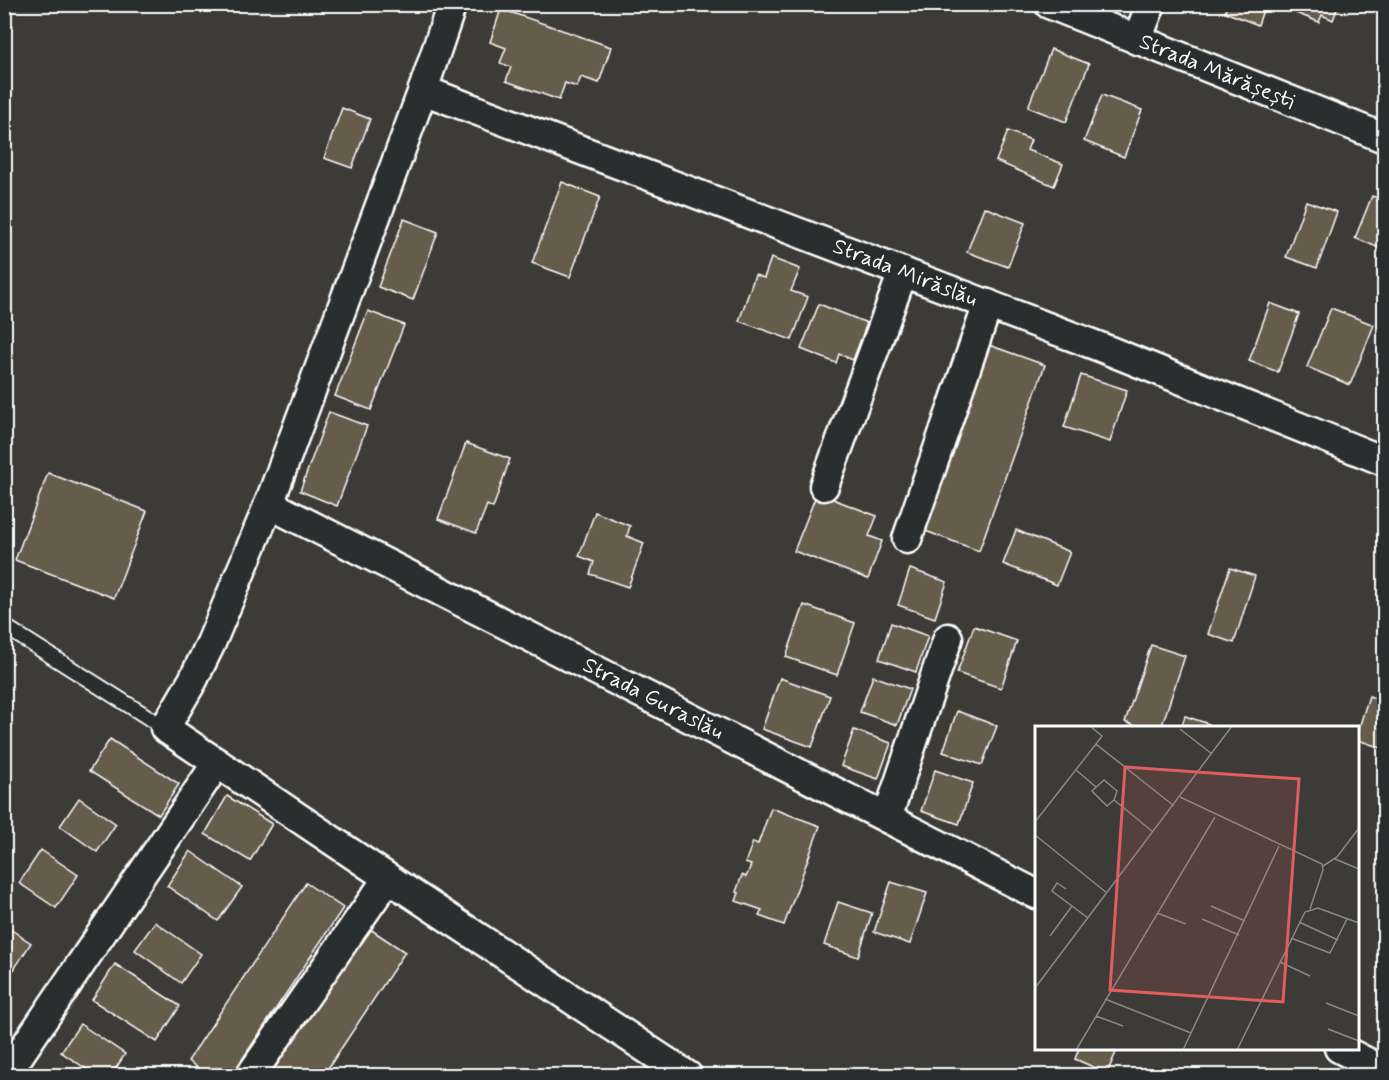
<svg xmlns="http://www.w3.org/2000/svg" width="1389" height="1080" font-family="Mynerve,sans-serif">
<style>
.building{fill:#655b4c;stroke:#fff;stroke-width:1.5}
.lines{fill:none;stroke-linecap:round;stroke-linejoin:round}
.service-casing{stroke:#fff;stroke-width:18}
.minor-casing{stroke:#fff;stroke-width:33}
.service{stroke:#2a2d2e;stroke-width:14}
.minor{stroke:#2a2d2e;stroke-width:28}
.labels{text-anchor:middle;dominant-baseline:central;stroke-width:5;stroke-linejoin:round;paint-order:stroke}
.street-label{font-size:22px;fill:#fff;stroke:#2a2d2e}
.inset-road{fill:none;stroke:#8a8987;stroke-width:1.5}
.view{fill:#e05e5e;fill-opacity:0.15;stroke:#e05e5e;stroke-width:3}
.inset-edge{fill:none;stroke:#fff;stroke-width:3}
</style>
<rect width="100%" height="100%" fill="#3c3b37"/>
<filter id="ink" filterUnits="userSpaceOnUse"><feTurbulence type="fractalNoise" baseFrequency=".0167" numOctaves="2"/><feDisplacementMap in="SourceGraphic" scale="12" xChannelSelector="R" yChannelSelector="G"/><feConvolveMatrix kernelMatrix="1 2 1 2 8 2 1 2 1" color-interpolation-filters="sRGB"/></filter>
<g filter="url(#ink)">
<g class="building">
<polygon points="1228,4 1265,4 1258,25 1225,12"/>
<polygon points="1296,4 1339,4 1333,20 1322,15 1319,22 1293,12"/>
<polygon points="501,9 611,47 599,83 581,77 577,87 565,83 559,100 506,81 511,67 500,63 506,48 490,42"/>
<polygon points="1051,49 1089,64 1066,122 1028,107"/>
<polygon points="1102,95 1142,110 1124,157 1084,141"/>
<polygon points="342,108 370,119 352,168 324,158"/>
<polygon points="1008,131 1031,140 1027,150 1063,164 1054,186 996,161"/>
<polygon points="562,182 600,197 570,277 532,263"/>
<polygon points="1372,196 1384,200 1384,250 1355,238"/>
<polygon points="1306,201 1337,212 1317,268 1286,257"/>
<polygon points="984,207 1025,223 1008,267 967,252"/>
<polygon points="404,219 438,232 413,300 378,287"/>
<polygon points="771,258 800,269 791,291 808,297 792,340 739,321 755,275 764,278"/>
<polygon points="1270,303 1299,314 1278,372 1249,361"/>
<polygon points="819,304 867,323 853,360 839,354 836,363 801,349"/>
<polygon points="1331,308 1374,325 1350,385 1307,367"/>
<polygon points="368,311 404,325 371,410 335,396"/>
<polygon points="986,344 1045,365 979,551 920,529"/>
<polygon points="1081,375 1127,390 1110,442 1064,427"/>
<polygon points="329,412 367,426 337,506 300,491"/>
<polygon points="466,443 510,459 493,508 487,505 476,533 438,519"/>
<polygon points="48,473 147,511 114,598 15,560"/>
<polygon points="817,493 877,516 869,536 882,541 868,579 794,551"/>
<polygon points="595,512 630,526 627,536 644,543 628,587 590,574 594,562 579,556"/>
<polygon points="1016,530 1070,552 1057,585 1003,564"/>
<polygon points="1230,568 1255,576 1234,643 1208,634"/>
<polygon points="910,569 947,582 935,618 898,605"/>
<polygon points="804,605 855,623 837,675 786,657"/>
<polygon points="891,623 928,636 916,672 879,659"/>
<polygon points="974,626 1017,641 1001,688 957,673"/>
<polygon points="1151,645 1185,656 1161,728 1141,728 1125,722"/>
<polygon points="873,676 910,689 897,725 860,712"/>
<polygon points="780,678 830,696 812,747 762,729"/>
<polygon points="1369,696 1384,701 1384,749 1358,740 1358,731"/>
<polygon points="957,711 997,726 982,765 943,752"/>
<polygon points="1185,716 1209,724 1208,728 1181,728"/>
<polygon points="854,730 891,743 878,779 841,766"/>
<polygon points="110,739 179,784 159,815 89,771"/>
<polygon points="935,770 973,783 959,824 921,811"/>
<polygon points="227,796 272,824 250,861 205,834"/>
<polygon points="79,798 116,824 97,852 60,826"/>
<polygon points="771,808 820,826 784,925 759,916 762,910 736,901 739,893 736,892 742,875 746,877 751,865 745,863 753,842 758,844"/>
<polygon points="41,850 78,875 56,908 19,883"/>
<polygon points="190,851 242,887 218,921 167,886"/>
<polygon points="891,882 927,893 910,944 874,932"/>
<polygon points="306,883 343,908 231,1076 210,1076 188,1061"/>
<polygon points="838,902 872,913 858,957 824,945"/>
<polygon points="155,922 201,954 181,983 135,950"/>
<polygon points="4,925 31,943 4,985"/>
<polygon points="367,927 405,952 323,1076 268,1076"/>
<polygon points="115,964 180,1006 157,1042 92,1000"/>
<polygon points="80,1024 125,1054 111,1076 97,1076 61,1052"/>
<polygon points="1079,1048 1118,1048 1107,1073 1075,1059"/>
</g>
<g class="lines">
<g class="service-casing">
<polyline id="service" points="4,626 165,728"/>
</g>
<g class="minor-casing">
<g id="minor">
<polyline points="452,4 423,90 269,504 211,643 193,680 165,728 388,878 688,1076"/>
<polyline points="1049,4 1384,138"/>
<polyline points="1137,40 1151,4"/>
<polyline points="423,90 1100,347 1384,461"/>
<polyline points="824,486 903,272"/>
<polyline points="269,504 1036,894"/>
<polyline points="907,539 988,304"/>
<polyline points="887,818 948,638"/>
<polyline points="1339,1048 1384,1071"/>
<polyline points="5,1076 217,763"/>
<polyline points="250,1076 388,878"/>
</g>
</g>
<use href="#service" class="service"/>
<use href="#minor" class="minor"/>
</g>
</g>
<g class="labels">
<g class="street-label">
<text transform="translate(1217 72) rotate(22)">Strada Mărășești</text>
<text transform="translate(905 273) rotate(21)">Strada Mirăslău</text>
<text transform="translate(653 699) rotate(27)">Strada Guraslău</text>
</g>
</g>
<g transform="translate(1035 726)">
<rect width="324" height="324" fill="#3c3b37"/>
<path class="inset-road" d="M 55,0 L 67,10 L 61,18 L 139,80M 145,3 L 177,28M 41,44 L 61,61M 145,71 L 287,138 L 288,144 L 275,183M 79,74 L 82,65 L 69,54 L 57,65 L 72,80 L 79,74 L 118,106M 0,96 L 61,18M 0,109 L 72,167M 300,133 L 324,143M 288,140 L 302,131 L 324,102M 31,163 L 22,157 L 17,165 L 53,192M 176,180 L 210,195M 122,187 L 151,198M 167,193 L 204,209M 264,196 L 303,214M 15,210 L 37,180M 256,212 L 295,227 L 312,193M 245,236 L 275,250M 0,262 L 197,0M 70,273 L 156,307M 291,277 L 324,290M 61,290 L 88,300M 293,303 L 324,315M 41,324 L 180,91M 148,324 L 244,120M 202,324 L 270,186 L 283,182 L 324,197"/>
<path class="view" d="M 90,41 L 264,53 L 248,276 L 75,264 Z"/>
<rect width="324" height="324" class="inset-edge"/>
</g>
<rect width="1389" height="1080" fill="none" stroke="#2a2d2e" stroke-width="24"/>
<rect x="12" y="12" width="1365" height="1056" fill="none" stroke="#fff" stroke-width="2" filter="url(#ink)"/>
</svg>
